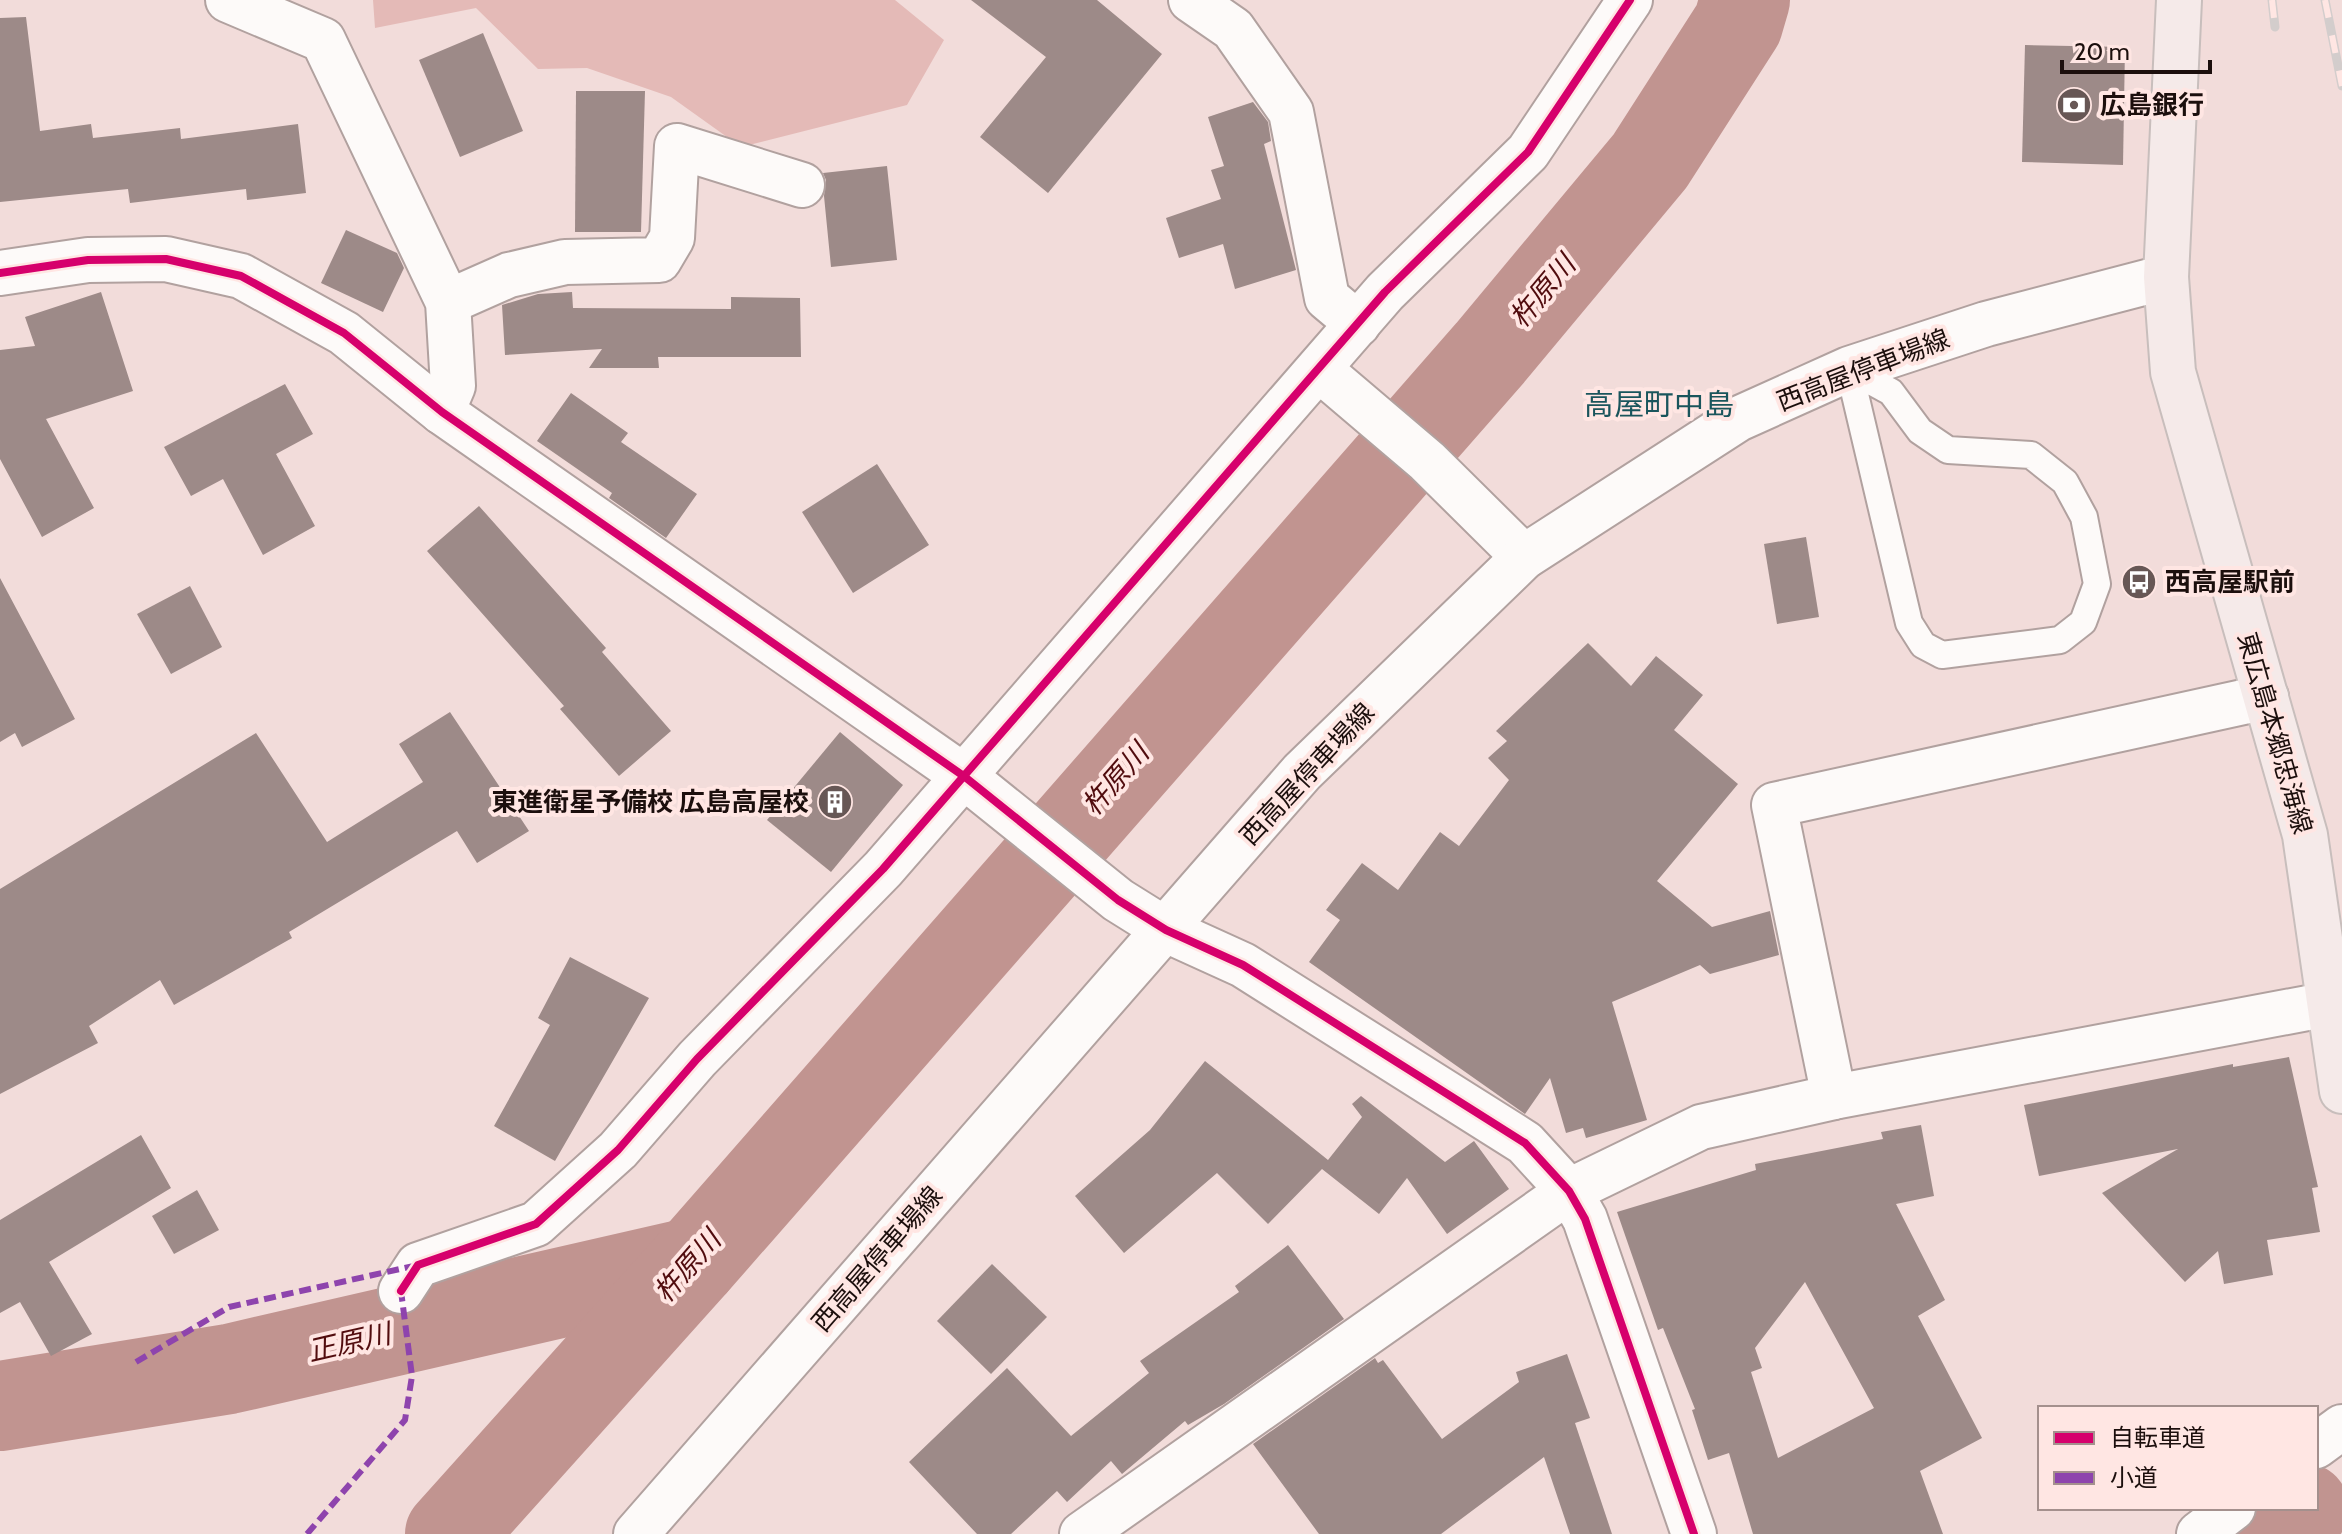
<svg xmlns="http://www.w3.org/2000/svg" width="2342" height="1534" font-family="Cabin,'Noto Sans JP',sans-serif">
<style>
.green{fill:#e4bab7}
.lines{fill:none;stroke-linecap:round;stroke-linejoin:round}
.river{stroke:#c19490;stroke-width:90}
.building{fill:#9d8a88;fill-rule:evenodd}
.service-casing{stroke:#b1a19f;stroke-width:30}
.minor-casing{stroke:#b1a19f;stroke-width:48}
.tertiary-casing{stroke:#b1a19f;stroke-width:48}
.secondary-casing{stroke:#b1a19f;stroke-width:48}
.primary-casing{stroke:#c8bebc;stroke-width:48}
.service{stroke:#fdfaf9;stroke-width:26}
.minor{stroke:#fdfaf9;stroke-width:44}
.tertiary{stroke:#fdfaf9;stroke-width:44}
.secondary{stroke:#fdfaf9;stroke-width:44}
.primary{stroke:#f5eae9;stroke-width:44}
.rail-casing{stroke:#d3cdcc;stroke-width:9}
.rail{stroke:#ffe6e3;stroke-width:6;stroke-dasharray:18;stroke-linecap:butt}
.quiet{stroke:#8e44ad;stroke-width:6;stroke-dasharray:12 6;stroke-linecap:butt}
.cycleway-casing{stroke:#ffe6e3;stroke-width:13}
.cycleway{stroke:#d6006c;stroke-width:8}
.labels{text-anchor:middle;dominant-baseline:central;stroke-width:8;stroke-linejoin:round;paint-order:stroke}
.poi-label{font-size:26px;font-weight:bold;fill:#1c0f0d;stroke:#ffe6e3;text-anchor:start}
.street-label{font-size:26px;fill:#1c0f0d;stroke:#ffe6e3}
.water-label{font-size:28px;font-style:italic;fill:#510c0e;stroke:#ffe6e3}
.quarter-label{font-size:30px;fill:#1a555c;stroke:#ffe6e3}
</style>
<rect width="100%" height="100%" fill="#f2dcda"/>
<polygon class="green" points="373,0 895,0 944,40 907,105 741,147 671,97 587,68 538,69 476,8 375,28"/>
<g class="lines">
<g class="river">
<polyline points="0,1406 229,1369 694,1262"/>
<polyline points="450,1534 694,1262 1490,353 1650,161 1738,24 1745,0"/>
<polyline points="2270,1534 2304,1508"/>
</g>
</g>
<g class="building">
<polygon points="971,0 1097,0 1162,54 1048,193 980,137 1046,57"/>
<polygon points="26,17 40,131 91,124 93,138 180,128 181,139 298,124 306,193 247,200 246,189 130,203 128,189 0,202 0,18"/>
<polygon points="483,33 523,131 460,157 419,60"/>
<polygon points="2025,45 2125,47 2123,165 2022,162"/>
<polygon points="576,91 645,91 641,232 575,232"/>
<polygon points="1253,102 1268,122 1271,141 1264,144 1296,270 1235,289 1223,244 1179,258 1166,218 1221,199 1211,170 1224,166 1208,117"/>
<polygon points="887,166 897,260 831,267 824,196 826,180 823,173"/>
<polygon points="346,230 397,253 404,268 383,312 321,283"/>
<polygon points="101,292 133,391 46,419 94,508 42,537 0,459 0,350 35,346 25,317"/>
<polygon points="572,292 573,308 731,309 731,297 800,298 801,357 658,357 659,368 589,368 602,349 505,355 502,305 538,294"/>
<polygon points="285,384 313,434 276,454 315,526 263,555 223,479 191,496 164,447"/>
<polygon points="571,393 628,433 621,442 697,494 666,538 609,498 612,493 537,441"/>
<polygon points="877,464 929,545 853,593 802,512"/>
<polygon points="479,506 606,648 602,652 671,731 619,776 560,709 564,706 427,551"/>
<polygon points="1806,537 1819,617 1777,624 1764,544"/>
<polygon points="0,578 75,719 22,747 15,733 0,742"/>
<polygon points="190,586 222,647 171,674 137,614"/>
<polygon points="1588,643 1631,686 1656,656 1703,695 1674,730 1738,784 1657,881 1712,927 1770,911 1779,955 1710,974 1700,965 1612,1002 1647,1120 1586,1138 1583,1128 1566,1133 1550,1078 1525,1114 1309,962 1340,920 1326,910 1362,863 1398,890 1440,832 1459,846 1509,780 1488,758 1507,741 1496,731"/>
<polygon points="450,712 529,831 477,863 457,831 289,932 292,938 174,1005 160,980 89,1026 98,1043 0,1094 0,889 256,733 327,842 423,782 399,744"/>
<polygon points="840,732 903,785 831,872 767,820"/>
<polygon points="570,957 649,998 555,1161 494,1126 550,1025 538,1018"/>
<polygon points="2289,1057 2318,1187 2312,1188 2320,1232 2267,1240 2273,1275 2224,1284 2218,1251 2185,1282 2102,1193 2178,1149 2039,1176 2024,1105 2233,1064 2233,1067"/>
<polygon points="1205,1061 1328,1160 1362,1117 1352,1104 1361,1096 1445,1162 1474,1141 1509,1189 1447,1234 1407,1178 1379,1214 1322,1169 1268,1224 1217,1173 1124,1253 1075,1196 1150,1130"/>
<path d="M 1921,1125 L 1934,1196 L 1896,1204 L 1945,1300 L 1918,1316 L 1982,1438 L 1920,1471 L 1943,1534 L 1753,1534 L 1729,1453 L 1708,1460 L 1692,1410 L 1695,1409 L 1663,1328 L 1658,1330 L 1617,1212 L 1756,1170 L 1755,1164 L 1883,1139 L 1881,1132 ZM 1805,1282 L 1874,1408 L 1778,1458 L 1751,1372 L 1762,1368 L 1755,1348 Z"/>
<polygon points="141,1135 171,1188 49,1262 92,1334 51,1356 20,1302 0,1313 0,1220"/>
<polygon points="197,1190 219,1230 174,1254 152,1216"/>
<polygon points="1288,1245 1344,1319 1224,1404 1188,1425 1185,1421 1122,1474 1111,1461 1067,1502 1057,1491 1011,1534 977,1534 909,1462 1007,1368 1071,1436 1149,1373 1140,1361 1239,1292 1235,1286"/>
<polygon points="992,1264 1047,1317 991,1374 937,1321"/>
<polygon points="1567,1354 1590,1418 1575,1423 1612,1534 1570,1534 1544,1457 1441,1534 1319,1534 1253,1444 1375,1358 1378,1363 1383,1360 1442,1439 1519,1382 1516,1372"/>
</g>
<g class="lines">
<g class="service-casing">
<polygon id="service" points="1849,369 1891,392 1920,431 1948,450 2031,455 2065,482 2084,517 2097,584 2083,622 2060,640 1942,655 1923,645 1909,623"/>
</g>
<g class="minor-casing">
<g id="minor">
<polyline points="228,0 323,40 448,302 453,386 442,412"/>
<polyline points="1191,0 1233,29 1291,112 1327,298 1358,324"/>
<polyline points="448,302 509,275 565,262 659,260 672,238 677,146 802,185"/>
<polyline points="1320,370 1427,461 1524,557"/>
<polyline points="1834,1097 1774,805 2266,697"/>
<polyline points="401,1291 418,1265 536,1224 618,1150 697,1059 883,869 1385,292 1528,152 1630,0"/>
<polyline points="2316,1446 2342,1427"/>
<polyline points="2199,1534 2233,1508"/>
</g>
</g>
<g class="tertiary-casing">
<g id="tertiary">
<polyline points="0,273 88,260 166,259 241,276 344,333 442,412 965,777 1118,900 1166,930 1243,965 1525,1143 1569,1191 1585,1219 1694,1534"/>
<polyline points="1082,1534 1569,1191 1701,1127 1834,1097 2329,1004"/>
</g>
</g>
<g class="secondary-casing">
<polyline id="secondary" points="636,1534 1302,772 1524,557 1738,419 1849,369 1986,324 2166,277"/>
</g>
<g class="primary-casing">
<polyline id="primary" points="2179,0 2166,277 2173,372 2305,835 2342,1091"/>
</g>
<use href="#service" class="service"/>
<use href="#minor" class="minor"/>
<use href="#tertiary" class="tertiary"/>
<use href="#secondary" class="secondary"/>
<use href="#primary" class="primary"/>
<g class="rail-casing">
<g id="rail">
<polyline points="2272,0 2275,27"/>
<polyline points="2325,0 2342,86"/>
</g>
</g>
<use href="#rail" class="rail"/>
<g class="quiet">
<polyline points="136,1362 229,1307 418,1265"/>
<polyline points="307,1534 405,1420 412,1376 401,1291"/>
</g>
<g class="cycleway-casing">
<g id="cycleway">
<polyline points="0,273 88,260 166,259 241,276 344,333 442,412 965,777 1118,900 1166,930 1243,965 1525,1143 1569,1191 1585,1219 1694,1534"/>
<polyline points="401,1291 418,1265 536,1224 618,1150 697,1059 883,869 1385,292 1528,152 1630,0"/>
</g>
</g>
<use href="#cycleway" class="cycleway"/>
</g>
<defs>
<g id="bank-disc" transform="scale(1.8)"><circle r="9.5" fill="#675755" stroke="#ffe6e3"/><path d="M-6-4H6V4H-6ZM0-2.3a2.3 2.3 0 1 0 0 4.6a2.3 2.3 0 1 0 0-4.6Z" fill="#fff"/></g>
<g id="bus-disc" transform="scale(1.8)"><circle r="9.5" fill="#675755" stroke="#ffe6e3"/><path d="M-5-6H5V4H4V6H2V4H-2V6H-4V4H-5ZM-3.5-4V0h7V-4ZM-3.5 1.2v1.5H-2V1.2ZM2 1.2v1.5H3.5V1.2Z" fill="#fff"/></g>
<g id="building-disc" transform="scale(1.8)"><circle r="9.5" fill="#675755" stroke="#ffe6e3"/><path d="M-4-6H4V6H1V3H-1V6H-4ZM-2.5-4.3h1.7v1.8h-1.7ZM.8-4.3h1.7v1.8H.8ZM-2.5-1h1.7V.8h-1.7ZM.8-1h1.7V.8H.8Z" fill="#fff"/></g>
</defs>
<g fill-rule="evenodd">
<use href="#bank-disc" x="2074" y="105"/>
<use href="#bus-disc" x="2139" y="582"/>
<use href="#building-disc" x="835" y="802"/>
</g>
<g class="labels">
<g class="poi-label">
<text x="2100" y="105">広島銀行</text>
<text x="2165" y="582">西高屋駅前</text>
<text x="809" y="802" text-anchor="end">東進衛星予備校 広島高屋校</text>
</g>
<g class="street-label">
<text transform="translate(1863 370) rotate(-21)">西高屋停車場線</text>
<text transform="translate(2275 733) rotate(74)">東広島本郷忠海線</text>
<text transform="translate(1307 774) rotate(-47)">西高屋停車場線</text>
<text transform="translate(877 1259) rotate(-49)">西高屋停車場線</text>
</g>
<g class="water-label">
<text transform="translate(1542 291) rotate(-50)">杵原川</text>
<text transform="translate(1115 779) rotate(-49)">杵原川</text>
<text transform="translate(687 1266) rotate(-49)">杵原川</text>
<text transform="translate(349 1342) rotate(-13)">正原川</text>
</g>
<g class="quarter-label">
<text x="1659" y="404">高屋町中島</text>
</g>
</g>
<rect x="2038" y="1406" width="280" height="104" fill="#ffe6e3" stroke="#a4908d" stroke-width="2"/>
<rect x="2054" y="1432" width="40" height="12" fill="#d6006c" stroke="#a4908d" stroke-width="2"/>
<text x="2110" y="1446" font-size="24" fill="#1c0f0d">自転車道</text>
<rect x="2054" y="1472" width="40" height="12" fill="#8e44ad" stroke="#a4908d" stroke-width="2"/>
<text x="2110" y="1486" font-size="24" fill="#1c0f0d">小道</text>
<path d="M2062 60v12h148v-12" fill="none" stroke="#1c0f0d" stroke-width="4"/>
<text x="2074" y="60" font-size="24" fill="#1c0f0d" stroke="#ffe6e3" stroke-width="6" paint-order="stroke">20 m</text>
</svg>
